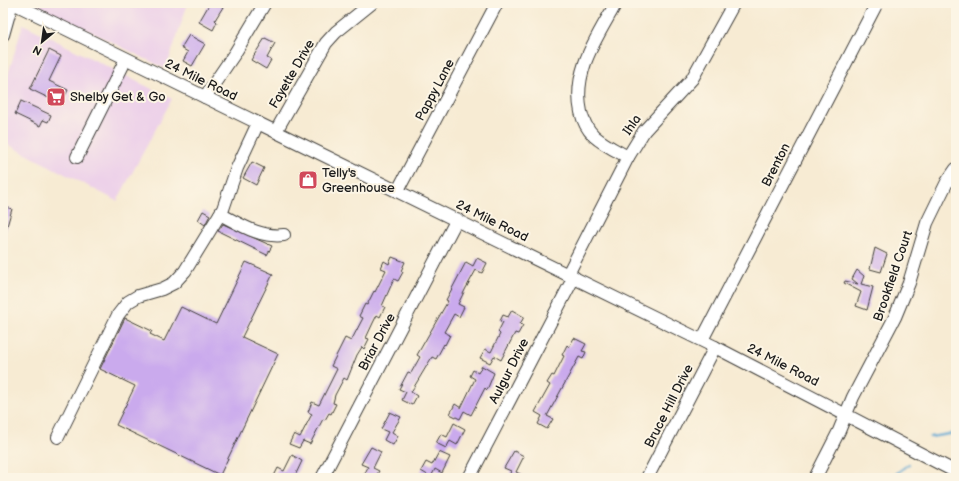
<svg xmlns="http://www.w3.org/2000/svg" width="959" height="481" font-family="'Balsamiq Sans',sans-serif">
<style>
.built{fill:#edd1e9}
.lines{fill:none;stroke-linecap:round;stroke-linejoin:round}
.stream{stroke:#59a6d2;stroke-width:2.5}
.building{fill:#caaaed}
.minor-casing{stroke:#3d3b37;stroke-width:14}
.minor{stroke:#fff;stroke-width:12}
.labels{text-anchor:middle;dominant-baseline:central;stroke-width:4;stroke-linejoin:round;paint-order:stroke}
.street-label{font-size:13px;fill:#1c1c1c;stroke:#fcf5e5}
.poi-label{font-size:13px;fill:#1c1c1c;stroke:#fcf5e5;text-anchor:start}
</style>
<rect width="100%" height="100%" fill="#fcf5e5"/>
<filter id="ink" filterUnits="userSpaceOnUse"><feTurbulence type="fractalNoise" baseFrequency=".025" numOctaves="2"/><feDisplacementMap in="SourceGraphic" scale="8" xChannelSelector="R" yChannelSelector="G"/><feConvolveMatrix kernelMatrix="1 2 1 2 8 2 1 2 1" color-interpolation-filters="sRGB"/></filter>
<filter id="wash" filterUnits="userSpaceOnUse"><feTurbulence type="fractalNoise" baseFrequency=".012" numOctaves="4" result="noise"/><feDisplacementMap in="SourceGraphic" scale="16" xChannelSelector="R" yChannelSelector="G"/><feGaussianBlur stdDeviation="0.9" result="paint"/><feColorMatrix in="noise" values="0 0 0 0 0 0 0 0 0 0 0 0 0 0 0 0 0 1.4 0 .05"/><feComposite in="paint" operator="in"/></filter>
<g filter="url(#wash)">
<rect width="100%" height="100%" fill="#f7ebd3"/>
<g class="built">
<polygon points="33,3 188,3 166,69"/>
<polygon points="23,24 172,99 117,201 3,142 3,92"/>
</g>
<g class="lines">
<g class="stream">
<polyline points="930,437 956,433"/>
<polyline points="894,478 897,473 909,464"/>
</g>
</g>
<g id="blocks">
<g class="building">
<polygon points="210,3 216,3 223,7 215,20 217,22 213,30 199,22"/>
<polygon points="189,35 205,44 192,66 183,61 188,52 181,48"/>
<polygon points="265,38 275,43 267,58 271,60 266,69 251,60"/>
<polygon points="49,50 61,56 49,81 68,90 61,104 30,89"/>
<polygon points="21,101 51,115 48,122 43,120 40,126 15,114"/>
<polygon points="252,162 264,168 256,185 243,178"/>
<polygon points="3,206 12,209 5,233 3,233"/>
<polygon points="203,211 210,215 205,225 198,220"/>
<polygon points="223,224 272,246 267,255 218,231"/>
<polygon points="875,248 887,254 881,272 870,269"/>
<polygon points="392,257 405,262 401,271 403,272 398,281 394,279 382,306 385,307 380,317 377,315 373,323 366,338 369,339 364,349 362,347 357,355 347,380 344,378 335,395 333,403 336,404 331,414 329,413 325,420 323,419 310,444 303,441 299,448 289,444 294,434 300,437 312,414 308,412 312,402 319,405 337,369 331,366 345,338 351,341 363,318 359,316 365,304 367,305 374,291 375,292 386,270 381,268 384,261 389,264"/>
<polygon points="477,258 487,263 482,273 476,270 466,288 458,304 464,307 459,317 454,314 444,332 450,335 445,345 444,344 436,359 432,357 411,392 417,396 412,405 402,400 406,392 399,389 408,372 411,373 420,357 417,355 448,301 446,300 466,262 473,266"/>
<polygon points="246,262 273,274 242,337 278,354 220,475 116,425 135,386 100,369 125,318 152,331 150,334 164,341 181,307 216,324"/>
<polygon points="857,270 864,276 861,284 873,287 867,310 856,306 861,292 844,283 845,281 858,284 852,279"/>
<polygon points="512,310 524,317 520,324 523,325 518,334 515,333 501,360 494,356 490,363 480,358 485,349 491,352 500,334 498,332 503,322 500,321 503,315 508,317"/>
<polygon points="574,338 586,344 582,351 586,352 583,359 579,357 547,416 553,419 547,429 538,424 542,416 535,412 550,385 547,383 552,375 554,376 564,356 562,355 567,345 569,347"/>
<polygon points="482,366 494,373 487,390 485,388 471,415 464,411 460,419 450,414 455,404 461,408 475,379 470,376 473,370 478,373"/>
<polygon points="390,412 401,417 392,432 398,436 393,445 384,440 388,432 381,429"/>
<polygon points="454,423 465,429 457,445 450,441 446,448 436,443 441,434 447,437"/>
<polygon points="371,447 381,452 373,468 379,471 375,478 364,475 368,467 361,464"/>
<polygon points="514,451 524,456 516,472 528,478 508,478 511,471 504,468"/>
<polygon points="439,452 450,457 442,473 435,469 431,477 421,471 426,462 432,465"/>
<polygon points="292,455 302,461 294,478 287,474 285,478 273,478 278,468 284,471"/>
</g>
</g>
</g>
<g filter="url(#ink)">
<use href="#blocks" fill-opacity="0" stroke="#3d3b37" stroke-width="1"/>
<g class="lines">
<g class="minor-casing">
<g id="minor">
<polyline points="13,3 715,347 956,472"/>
<path d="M 616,3 C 597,38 572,71 581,112 C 583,121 587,129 594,136 C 604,145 617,151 628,157"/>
<polyline points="3,35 12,3"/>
<polyline points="205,97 235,53 265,3"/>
<polyline points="276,131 326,43 336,32 372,3"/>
<polyline points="77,157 126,59"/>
<polyline points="398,190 497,3"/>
<path d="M 220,214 C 241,225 260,238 284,235"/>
<polyline points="568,274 628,157 644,131 692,79 734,3"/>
<polyline points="702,340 877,3"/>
<polyline points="58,437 118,315 128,302 138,296 162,289 174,283 185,271 223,209 237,168 258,123"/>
<polyline points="322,478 457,219"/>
<polyline points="469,478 574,277"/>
<polyline points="647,478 715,347"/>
<polyline points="815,478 839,431 853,397 895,317 909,283 927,223 947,182 956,169"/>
</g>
</g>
<use href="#minor" class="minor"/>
</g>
</g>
<defs>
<g id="supermarket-square" transform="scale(1)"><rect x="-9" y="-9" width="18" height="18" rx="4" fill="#d1495b" stroke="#fcf5e5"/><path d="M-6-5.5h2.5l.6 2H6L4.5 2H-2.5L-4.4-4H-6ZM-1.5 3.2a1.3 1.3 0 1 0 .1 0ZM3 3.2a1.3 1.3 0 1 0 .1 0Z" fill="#fff"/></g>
<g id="shop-square" transform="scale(1)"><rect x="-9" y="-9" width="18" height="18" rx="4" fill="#d1495b" stroke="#fcf5e5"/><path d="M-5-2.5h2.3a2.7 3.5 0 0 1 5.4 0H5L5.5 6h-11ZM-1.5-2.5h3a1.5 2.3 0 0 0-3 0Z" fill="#fff"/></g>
</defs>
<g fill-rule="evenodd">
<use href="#supermarket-square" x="56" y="97"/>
<use href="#shop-square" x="308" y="180"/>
</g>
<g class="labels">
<g class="street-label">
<text transform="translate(292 74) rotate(-60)">Fayette Drive</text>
<text transform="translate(201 80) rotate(26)">24 Mile Road</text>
<text transform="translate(435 90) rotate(-62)">Pappy Lane</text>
<text transform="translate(632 125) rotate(-55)">Ihla</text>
<text transform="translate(776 165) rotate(-63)">Brenton</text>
<text transform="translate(492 221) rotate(26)">24 Mile Road</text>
<text transform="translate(893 276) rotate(-71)">Brookfield Court</text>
<text transform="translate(377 342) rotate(-62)">Briar Drive</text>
<text transform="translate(783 365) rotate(27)">24 Mile Road</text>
<text transform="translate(509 371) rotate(-63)">Aulgur Drive</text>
<text transform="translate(669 406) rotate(-63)">Bruce Hill Drive</text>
</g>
<g class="poi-label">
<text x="70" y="97">Shelby Get &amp; Go</text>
<text x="322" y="173">Telly's<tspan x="322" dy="15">Greenhouse</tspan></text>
</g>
</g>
<rect width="959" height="481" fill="none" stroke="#fcf5e5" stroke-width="16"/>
<g transform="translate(42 42) rotate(209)" stroke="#fcf5e5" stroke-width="3" paint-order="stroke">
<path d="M0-3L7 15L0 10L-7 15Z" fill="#1c1c1c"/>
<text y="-6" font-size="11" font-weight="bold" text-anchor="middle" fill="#1c1c1c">N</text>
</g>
</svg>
